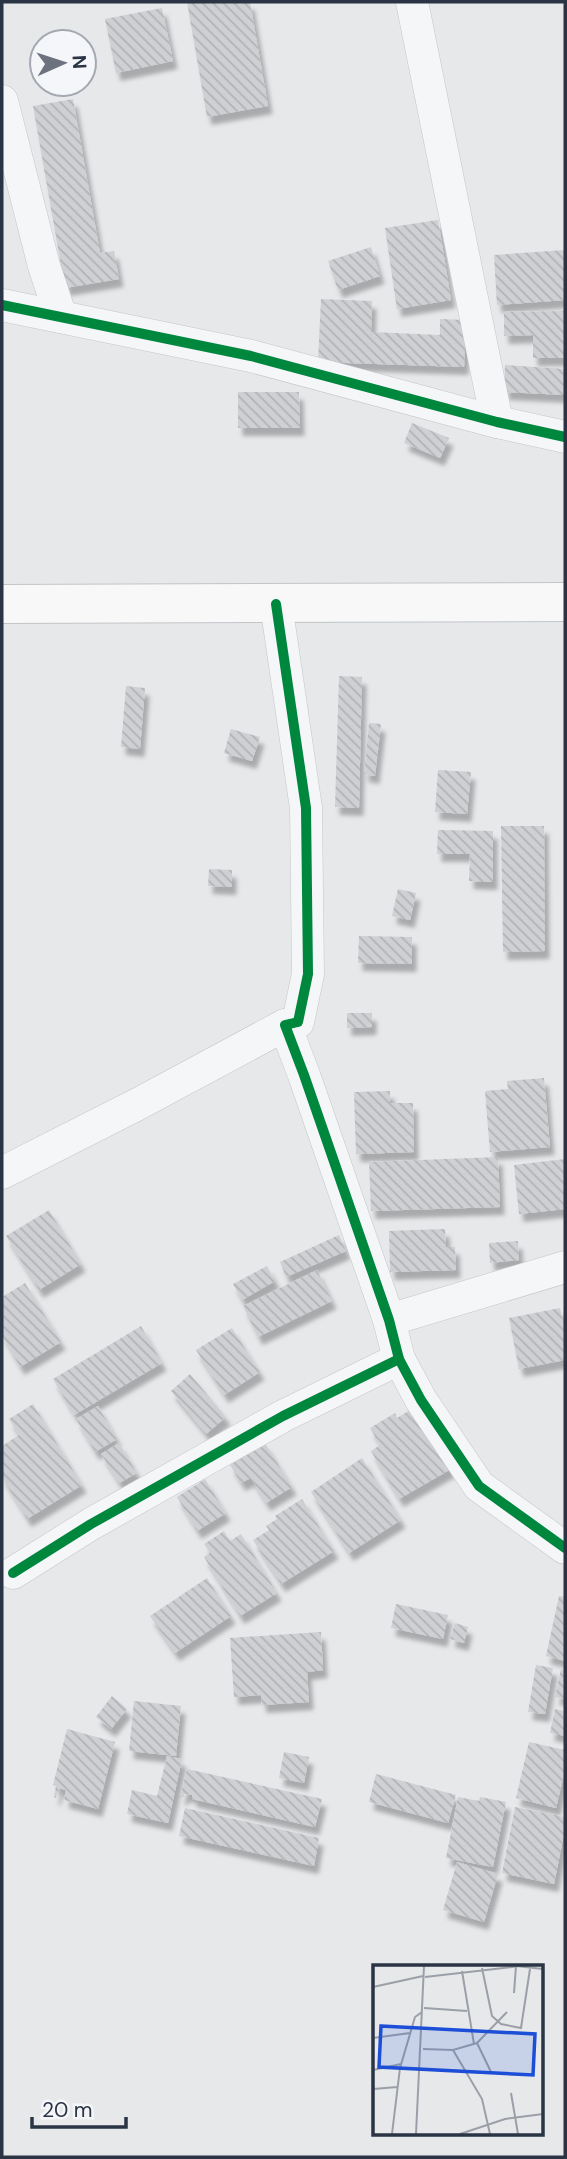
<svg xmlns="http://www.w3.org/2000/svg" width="567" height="2159" font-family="'DM Sans',sans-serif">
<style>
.building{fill:url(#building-back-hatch);filter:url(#shadow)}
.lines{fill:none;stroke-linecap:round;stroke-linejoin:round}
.minor-casing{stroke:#c4c6c8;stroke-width:33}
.primary-casing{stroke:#c2c5c8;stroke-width:40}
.minor{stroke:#f5f6f7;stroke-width:32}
.primary{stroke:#f8f8f8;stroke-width:38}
.cycleway-casing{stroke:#f4f6f9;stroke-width:15}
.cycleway{stroke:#00873e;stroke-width:10}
.inset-road{fill:none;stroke:#9ba0a8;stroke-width:2}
.view{fill:#1d4ed8;fill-opacity:0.15;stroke:#1d4ed8;stroke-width:3.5}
.inset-edge{fill:none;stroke:#2b3445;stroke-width:3.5}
</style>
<defs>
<pattern id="building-back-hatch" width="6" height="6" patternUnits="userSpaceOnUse" patternTransform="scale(1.75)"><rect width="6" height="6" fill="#ced0d3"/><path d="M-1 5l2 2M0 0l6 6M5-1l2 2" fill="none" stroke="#b1b3b6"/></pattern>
<filter id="shadow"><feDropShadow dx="4.5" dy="8" stdDeviation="2" flood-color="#0004"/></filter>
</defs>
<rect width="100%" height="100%" fill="#e6e8ea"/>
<g class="building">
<polygon points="187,2 250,2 268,106 207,117"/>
<polygon points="162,8 173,61 116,73 105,19"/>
<polygon points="73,99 100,253 114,251 119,279 65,288 33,106"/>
<polygon points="438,220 451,300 397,309 385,228"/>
<polygon points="371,247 380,276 338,290 328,261"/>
<polygon points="565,250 565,300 497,305 494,255"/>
<polygon points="321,299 372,301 371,332 440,335 440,319 466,320 464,367 318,362"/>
<polygon points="565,311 565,358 533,358 533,335 504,336 504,312"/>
<polygon points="505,365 565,369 565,395 504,392"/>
<polygon points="238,392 299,392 300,428 238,428"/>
<polygon points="412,423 449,438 440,458 404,443"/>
<polygon points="339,676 362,677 359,808 335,807"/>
<polygon points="126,686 145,688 140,749 121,747"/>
<polygon points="369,723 381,724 375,776 364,774"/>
<polygon points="231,729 260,737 252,761 224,753"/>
<polygon points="438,770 471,772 467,814 435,812"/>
<polygon points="501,826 544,826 545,951 503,952"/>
<polygon points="438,830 493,831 493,882 469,881 470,854 437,854"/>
<polygon points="209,869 232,870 232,887 208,886"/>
<polygon points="398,889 416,893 410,920 392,916"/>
<polygon points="359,936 412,937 412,964 358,963"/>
<polygon points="347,1013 372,1013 372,1027 347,1028"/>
<polygon points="544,1078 550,1147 490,1152 485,1091 508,1089 507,1081"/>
<polygon points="390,1091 390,1103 413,1103 414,1152 356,1154 354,1092"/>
<polygon points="498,1157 500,1207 371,1211 369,1162"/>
<polygon points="565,1159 565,1209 519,1214 514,1165"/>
<polygon points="49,1210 81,1264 39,1290 6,1236"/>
<polygon points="445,1229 446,1247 455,1247 456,1270 390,1272 389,1231"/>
<polygon points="339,1235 346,1251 286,1277 280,1262"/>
<polygon points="518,1241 519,1260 490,1263 489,1243"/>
<polygon points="267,1266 275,1281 242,1300 233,1284"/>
<polygon points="317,1270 332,1301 258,1337 243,1306"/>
<polygon points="25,1283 61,1342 20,1367 2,1335 2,1297"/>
<polygon points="560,1308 565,1333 565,1360 519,1369 509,1318"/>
<polygon points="141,1326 162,1363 74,1415 53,1379"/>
<polygon points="232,1328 260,1372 224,1395 196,1350"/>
<polygon points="190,1374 226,1417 206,1434 171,1391"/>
<polygon points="33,1404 82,1485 27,1519 2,1477 2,1446 19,1435 9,1419"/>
<polygon points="98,1406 117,1439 95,1452 76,1419"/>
<polygon points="415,1407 451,1469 399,1499 371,1451 380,1445 370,1428 395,1413 397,1418"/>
<polygon points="119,1443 137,1473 119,1483 101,1454"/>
<polygon points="265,1443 292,1487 266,1503 251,1478 241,1483 230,1465"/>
<polygon points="362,1458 401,1520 349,1553 311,1492"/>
<polygon points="205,1479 226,1513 197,1531 177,1497"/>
<polygon points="302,1499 334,1551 281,1584 253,1540 269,1530 266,1526 277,1519 275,1516"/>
<polygon points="224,1531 230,1541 241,1534 277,1593 240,1616 204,1557 210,1553 204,1544"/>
<polygon points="207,1578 231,1616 175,1653 150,1616"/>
<polygon points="559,1596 565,1597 565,1661 546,1656"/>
<polygon points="396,1604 448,1615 443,1639 391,1628"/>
<polygon points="455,1623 468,1627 464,1643 450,1639"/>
<polygon points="321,1632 323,1670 307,1672 309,1702 262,1705 261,1695 234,1697 230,1638"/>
<polygon points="536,1665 553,1668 545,1714 528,1712"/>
<polygon points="561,1669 565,1670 565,1699 555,1697"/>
<polygon points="112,1696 127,1709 111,1729 96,1717"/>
<polygon points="134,1701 181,1706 176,1756 129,1751"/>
<polygon points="555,1709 565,1711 565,1736 550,1733"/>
<polygon points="67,1729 115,1742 98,1809 64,1800 66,1790 59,1788 56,1798 54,1797 56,1786 53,1785"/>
<polygon points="529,1742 565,1750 565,1770 556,1808 516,1798"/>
<polygon points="284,1752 309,1757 304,1783 279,1778"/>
<polygon points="167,1756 182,1759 168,1823 127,1814 132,1790 157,1796"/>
<polygon points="187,1769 322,1799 315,1827 192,1799 192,1795 184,1794 184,1797 180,1797"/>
<polygon points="376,1774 456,1795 448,1823 369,1802"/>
<polygon points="458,1797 479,1801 480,1797 506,1802 493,1867 446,1858"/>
<polygon points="515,1807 565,1817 565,1829 554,1884 502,1873"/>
<polygon points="185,1808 319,1838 314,1866 179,1836"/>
<polygon points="457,1862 498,1874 484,1922 443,1910"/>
</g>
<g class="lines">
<g class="minor-casing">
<g id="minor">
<polyline points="412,2 497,422"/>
<polyline points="2,101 44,266 61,317"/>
<polyline points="2,305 251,356 497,422 565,437"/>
<polyline points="276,604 306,808 308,974 298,1022 285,1025 304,1075 389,1320 399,1359 421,1400 479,1486 565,1548"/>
<polyline points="2,1173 138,1104 285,1025"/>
<polyline points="389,1320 565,1267"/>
<polyline points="13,1573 91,1524 283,1416 399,1359"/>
</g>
</g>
<g class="primary-casing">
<polyline id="primary" points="2,604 565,602"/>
</g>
<use href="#minor" class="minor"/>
<use href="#primary" class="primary"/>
<g class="cycleway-casing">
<g id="cycleway">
<polyline points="2,305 251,356 497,422 565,437"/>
<polyline points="276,604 306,808 308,974 298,1022 285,1025 304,1075 389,1320 399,1359 421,1400 479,1486 565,1548"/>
<polyline points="13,1573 91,1524 283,1416 399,1359"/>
</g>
</g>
<use href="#cycleway" class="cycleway"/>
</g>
<g transform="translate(373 1965)">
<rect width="170" height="170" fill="#e6e8ea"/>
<path class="inset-road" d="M 109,3 L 119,51 L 128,59 L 148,63 L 157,4M 89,6 L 101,79M 52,12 L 147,1M 0,22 L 50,11M 141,28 L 143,1 L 170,4M 51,43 L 94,46M 0,73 L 37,68M 104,78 L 118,107M 50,84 L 80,85 L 104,78 L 134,47M 80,85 L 109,134 L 117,169M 0,105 L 28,99M 0,124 L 24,122M 138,128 L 145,169M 19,169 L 27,103 L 42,52 L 49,47M 43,169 L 51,1M 87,169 L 132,154 L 170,149"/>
<path class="view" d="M 8,61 L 162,69 L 160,110 L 6,102 Z"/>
<rect width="170" height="170" class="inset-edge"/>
</g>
<rect width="567" height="2159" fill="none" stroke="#2b3445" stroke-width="7"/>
<g transform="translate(63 63) rotate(87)"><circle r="33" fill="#f4f6f9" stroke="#a4a8b1" stroke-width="2"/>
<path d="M0-5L12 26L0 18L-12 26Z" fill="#6c737f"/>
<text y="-10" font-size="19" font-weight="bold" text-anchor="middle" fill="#2b3445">N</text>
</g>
<path d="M32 2117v10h94v-10" fill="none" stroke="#2b3445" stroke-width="3.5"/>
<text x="42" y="2117" font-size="21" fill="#2b3445" stroke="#f4f6f9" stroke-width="5" paint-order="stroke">20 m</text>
</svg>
